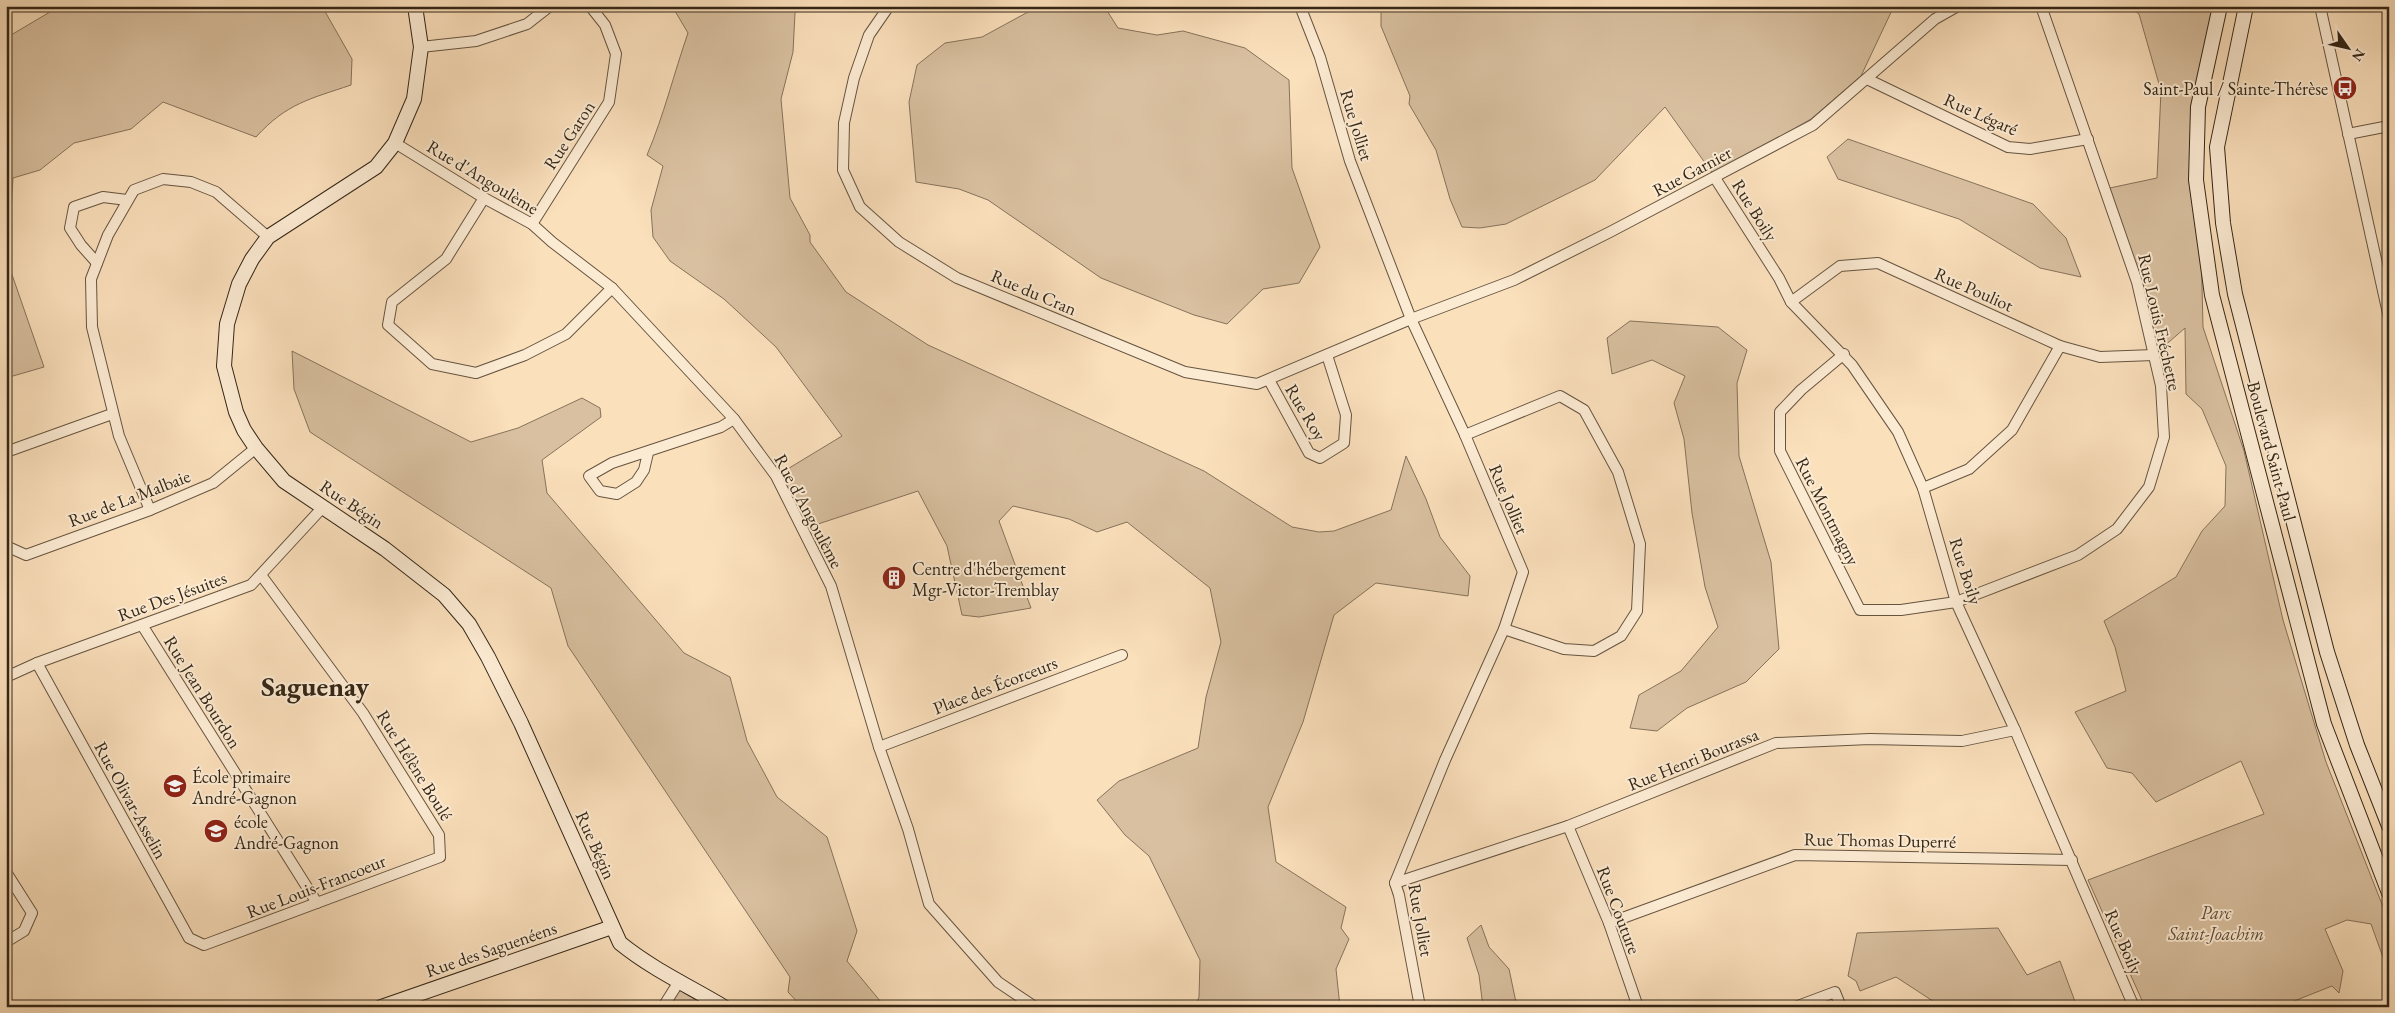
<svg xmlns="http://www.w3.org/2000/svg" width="2395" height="1013" font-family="'EB Garamond',serif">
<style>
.green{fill:#d9c0a0;stroke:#86735b}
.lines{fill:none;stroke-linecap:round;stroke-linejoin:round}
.street-casing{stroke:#665440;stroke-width:12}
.secondary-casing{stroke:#342616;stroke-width:16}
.street{stroke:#fcebd3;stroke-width:10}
.secondary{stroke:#fcebd3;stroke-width:14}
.labels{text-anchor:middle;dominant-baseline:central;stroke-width:4;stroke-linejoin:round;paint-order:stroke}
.poi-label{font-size:18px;fill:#342616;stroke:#fcebd3;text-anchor:start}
.street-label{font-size:18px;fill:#342616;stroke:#fcebd3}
.park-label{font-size:18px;font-style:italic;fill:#5d4c38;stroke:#fcebd3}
.town-label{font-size:28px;font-weight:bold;fill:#342616;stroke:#fcebd3}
</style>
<rect width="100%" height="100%" fill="#fbe0bc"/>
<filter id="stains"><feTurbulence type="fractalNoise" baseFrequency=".004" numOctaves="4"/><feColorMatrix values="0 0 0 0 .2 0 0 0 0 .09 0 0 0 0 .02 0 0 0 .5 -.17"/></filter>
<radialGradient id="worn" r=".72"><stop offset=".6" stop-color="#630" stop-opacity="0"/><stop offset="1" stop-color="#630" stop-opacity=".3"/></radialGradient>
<g class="green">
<path d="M 60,6 L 328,6 L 323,8 L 352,59 L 351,85 C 310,99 287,103 256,137 L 163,102 L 131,129 L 74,143 L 40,170 L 13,178 L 8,263 L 44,367 L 6,378 L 6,38 Z"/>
<path d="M 672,6 L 803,6 L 795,13 L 793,52 L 781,99 L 790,198 L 810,235 L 810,242 L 846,292 L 928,345 L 1204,471 L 1292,527 L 1319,532 L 1334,531 L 1391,510 L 1406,456 L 1426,499 L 1440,537 L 1470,576 L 1468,596 L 1376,583 L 1334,615 L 1303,722 L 1268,807 L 1276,862 L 1346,907 L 1341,928 L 1349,939 L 1336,969 L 1340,1007 L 1195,1007 L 1199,997 L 1200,960 L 1149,856 L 1125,835 L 1097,800 L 1119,781 L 1198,748 L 1206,697 L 1221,642 L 1210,588 L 1127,522 L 1097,532 L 1069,519 L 1013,506 L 999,521 L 1031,608 L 979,617 L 962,615 L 947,546 L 918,491 L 803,529 L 776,476 L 842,436 L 776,347 L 724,299 L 670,261 L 653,237 L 651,210 L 663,166 L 647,155 C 664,115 674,73 688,33 Z"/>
<polygon points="1039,6 1104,6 1118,28 1157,35 1183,31 1245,48 1289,80 1292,168 1320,247 1299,283 1263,289 1227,324 1194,315 1101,278 988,200 959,189 916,182 909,102 917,65 945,43 982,37"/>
<polygon points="1381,6 1894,6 1861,76 1811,119 1713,174 1665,107 1595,180 1506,224 1480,228 1462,227 1450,199 1436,150 1409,104 1410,96 1381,26"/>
<polygon points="2128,6 2219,6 2202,75 2201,243 2203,327 2244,451 2283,620 2326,762 2389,922 2389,974 2371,924 2347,920 2325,929 2343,971 2339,993 2332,986 2279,1007 2145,1007 2088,880 2264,814 2241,761 2156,802 2132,773 2107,768 2075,712 2126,691 2115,647 2104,621 2176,577 2202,531 2225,506 2226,466 2202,409 2186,394 2185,328 2154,355 2105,189 2157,178 2161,91 2139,14"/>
<polygon points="1848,139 2033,204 2066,238 2081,277 2040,268 1959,219 1838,179 1827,157"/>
<polygon points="1630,321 1718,327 1747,350 1737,383 1739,456 1771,562 1779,649 1746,682 1687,708 1657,731 1630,728 1639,695 1681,671 1718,627 1705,587 1692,513 1684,439 1674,403 1685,376 1652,360 1612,374 1607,338"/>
<polygon points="292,351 471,442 518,428 582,398 600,408 601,417 542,460 547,493 684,653 730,677 747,741 777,797 827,837 857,931 847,961 881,1002 912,1002 915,1007 802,1007 788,992 790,977 568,646 551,588 310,432 294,389"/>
<polygon points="1481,925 1489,947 1509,969 1517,1007 1483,1007 1479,975 1467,938"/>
<polygon points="1998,928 2027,975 2060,961 2077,1007 1942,1007 1896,977 1860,991 1856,981 1848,976 1857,933"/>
<polygon points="680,980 724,1007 663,1007"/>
</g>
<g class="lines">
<g class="street-casing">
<g id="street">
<polyline points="889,6 869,35 854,78 844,123 843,170 860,207 899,242 957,278 1185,372 1257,384 1411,319 1514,280 1610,232 1813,125 1935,19 1958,6"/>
<polyline points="1300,6 1320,57 1350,161 1411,319 1465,435 1523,572 1504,629 1445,760 1395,883 1399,895 1420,1007"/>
<polyline points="2320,6 2389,318"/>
<polyline points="421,47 476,41 527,24 550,6"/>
<polyline points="1867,79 2008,147 2030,149 2088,139"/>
<polyline points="2348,134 2389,126"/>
<polyline points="395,143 484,198 532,224 552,242 612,288 734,419 776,476 831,586 879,747 908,829 929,904 998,982 1035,1007"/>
<polyline points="1715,178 1779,278 1791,302 1852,365 1898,432 1923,488 1956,602 2015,730 2134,1007"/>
<polyline points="484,198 446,259 392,302 388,325 432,364 476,373 525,355 566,334 612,288"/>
<polyline points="532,224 609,102 616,54 605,25 590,6"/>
<polyline points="97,263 81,245 70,228 74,207 103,197 127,200"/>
<polyline points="1791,302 1840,266 1878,263 2060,346 2100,357 2154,355"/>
<polyline points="1844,354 1801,390 1780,412 1780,451 1860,610 1901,610 1956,602 2078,555 2117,529 2149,487 2164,437 2161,386 2137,282 2041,6"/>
<polyline points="1269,380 1309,453 1320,458 1344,443 1346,415 1327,355"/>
<polyline points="1465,435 1560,396 1584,410 1618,472 1640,544 1637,611 1621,636 1594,651 1564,649 1504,629"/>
<polyline points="6,452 112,414"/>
<polyline points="648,453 644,470 636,482 617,494 600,491 589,476 612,463 721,427 734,419"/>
<polyline points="1923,488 1969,469 2012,430 2060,346"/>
<polyline points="150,510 119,436 92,327 91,279 108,235 134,190 163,179 191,182 216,192 268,237"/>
<polyline points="6,546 26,555 150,510 213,483 256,448"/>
<polyline points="142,625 317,903"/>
<polyline points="37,663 189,938 204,945 440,857 439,835 363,713 261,575"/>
<polyline points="6,677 37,663 251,585 323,507"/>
<polyline points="879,747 1122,655"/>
<polyline points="1568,826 1609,923 1638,1007"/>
<polyline points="6,872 32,913 24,931 6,942"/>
<polyline points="1395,883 1568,826 1776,743 1870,739 1962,741 2015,730"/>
<polyline points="1609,923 1795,855 2072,860"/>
<polyline points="663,1007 680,980"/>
<polyline points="1795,1007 1835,992 1841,1007"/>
</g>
</g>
<g class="secondary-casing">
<g id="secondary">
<path d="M 415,6 L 421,47 L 414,99 L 395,143 L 376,167 L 268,237 L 252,259 L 239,284 L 227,324 L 224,366 L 236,412 L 244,430 L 256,448 L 284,481 L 385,549 L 444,595 L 469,624 L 488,657 L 521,723 L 620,943 C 652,969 689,986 724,1007"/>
<polyline points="2220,6 2198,107 2196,180 2212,295 2324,724 2389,893"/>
<polyline points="2246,6 2217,147 2223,223 2235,294 2327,652 2357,745 2389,826"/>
<polyline points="381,1007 612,927"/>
</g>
</g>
<use href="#street" class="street"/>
<use href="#secondary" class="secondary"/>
</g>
<defs>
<g id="bus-disc" transform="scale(1.25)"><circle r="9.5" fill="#8f2418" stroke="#fcebd3"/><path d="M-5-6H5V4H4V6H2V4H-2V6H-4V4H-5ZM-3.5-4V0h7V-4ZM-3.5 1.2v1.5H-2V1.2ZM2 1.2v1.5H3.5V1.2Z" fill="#fff"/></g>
<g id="building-disc" transform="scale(1.25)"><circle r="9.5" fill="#8f2418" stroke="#fcebd3"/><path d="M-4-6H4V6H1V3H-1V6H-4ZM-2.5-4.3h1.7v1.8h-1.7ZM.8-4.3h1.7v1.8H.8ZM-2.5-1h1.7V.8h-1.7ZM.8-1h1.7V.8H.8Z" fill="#fff"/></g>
<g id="school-disc" transform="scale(1.25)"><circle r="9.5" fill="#8f2418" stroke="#fcebd3"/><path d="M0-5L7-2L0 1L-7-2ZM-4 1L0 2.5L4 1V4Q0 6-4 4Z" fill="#fff"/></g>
</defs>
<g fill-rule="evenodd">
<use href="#bus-disc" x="2345" y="88"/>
<use href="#building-disc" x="894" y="578"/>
<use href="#school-disc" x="175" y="786"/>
<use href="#school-disc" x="216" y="831"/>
</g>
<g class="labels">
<g class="poi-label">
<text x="2328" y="88" text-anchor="end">Saint-Paul / Sainte-Thérèse</text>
<text x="912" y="568">Centre d'hébergement<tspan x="912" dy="21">Mgr-Victor-Tremblay</tspan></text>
<text x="192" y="776">École primaire<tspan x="192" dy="21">André-Gagnon</tspan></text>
<text x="234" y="821">école<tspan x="234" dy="21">André-Gagnon</tspan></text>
</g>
<g class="street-label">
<text transform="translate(1981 114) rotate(24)">Rue Légaré</text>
<text transform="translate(1357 125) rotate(73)">Rue Jolliet</text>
<text transform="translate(569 135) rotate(-57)">Rue Garon</text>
<text transform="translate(1692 171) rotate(-28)">Rue Garnier</text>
<text transform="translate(483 177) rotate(31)">Rue d'Angoulème</text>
<text transform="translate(1755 210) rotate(58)">Rue Boily</text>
<text transform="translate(1974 289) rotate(24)">Rue Pouliot</text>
<text transform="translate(1034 292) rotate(23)">Rue du Cran</text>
<text transform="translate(2160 322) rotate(77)">Rue Louis Fréchette</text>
<text transform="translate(1306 412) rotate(59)">Rue Roy</text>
<text transform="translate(2272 451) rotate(75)">Boulevard Saint-Paul</text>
<text transform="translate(129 498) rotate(-21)">Rue de La Malbaie</text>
<text transform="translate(1509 499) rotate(67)">Rue Jolliet</text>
<text transform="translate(352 504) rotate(34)">Rue Bégin</text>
<text transform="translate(809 511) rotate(62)">Rue d'Angoulème</text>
<text transform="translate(1828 511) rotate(63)">Rue Montmagny</text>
<text transform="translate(1966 571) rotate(72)">Rue Boily</text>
<text transform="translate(172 596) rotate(-20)">Rue Des Jésuites</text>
<text transform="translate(995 685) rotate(-21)">Place des Écorceurs</text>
<text transform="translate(203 692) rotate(58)">Rue Jean Bourdon</text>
<text transform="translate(1693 759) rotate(-22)">Rue Henri Bourassa</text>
<text transform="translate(415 765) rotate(58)">Rue Hélène Boulé</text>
<text transform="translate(131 800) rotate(61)">Rue Olivar-Asselin</text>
<text transform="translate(1880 840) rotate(1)">Rue Thomas Duperré</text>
<text transform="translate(596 845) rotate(66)">Rue Bégin</text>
<text transform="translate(316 886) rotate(-21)">Rue Louis-Francoeur</text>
<text transform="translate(1619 910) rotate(69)">Rue Couture</text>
<text transform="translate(1421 920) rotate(80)">Rue Jolliet</text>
<text transform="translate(2124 942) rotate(67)">Rue Boily</text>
<text transform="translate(491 949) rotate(-19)">Rue des Saguenéens</text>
</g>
<g class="park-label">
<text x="2216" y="912">Parc<tspan x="2216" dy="21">Saint-Joachim</tspan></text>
</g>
<g class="town-label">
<text x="315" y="686">Saguenay</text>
</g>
</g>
<rect width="2395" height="1013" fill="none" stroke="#fbe0bc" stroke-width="25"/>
<rect x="8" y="8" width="2380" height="998" fill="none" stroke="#342616" stroke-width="2.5"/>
<rect x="12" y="12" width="2370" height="988" fill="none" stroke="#342616"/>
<g transform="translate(2348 48) rotate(124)" stroke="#fcebd3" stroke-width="4" paint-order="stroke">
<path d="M0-4L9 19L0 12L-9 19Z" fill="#342616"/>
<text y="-8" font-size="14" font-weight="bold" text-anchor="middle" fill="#342616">N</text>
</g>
<rect width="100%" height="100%" filter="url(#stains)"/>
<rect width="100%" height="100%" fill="url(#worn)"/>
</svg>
